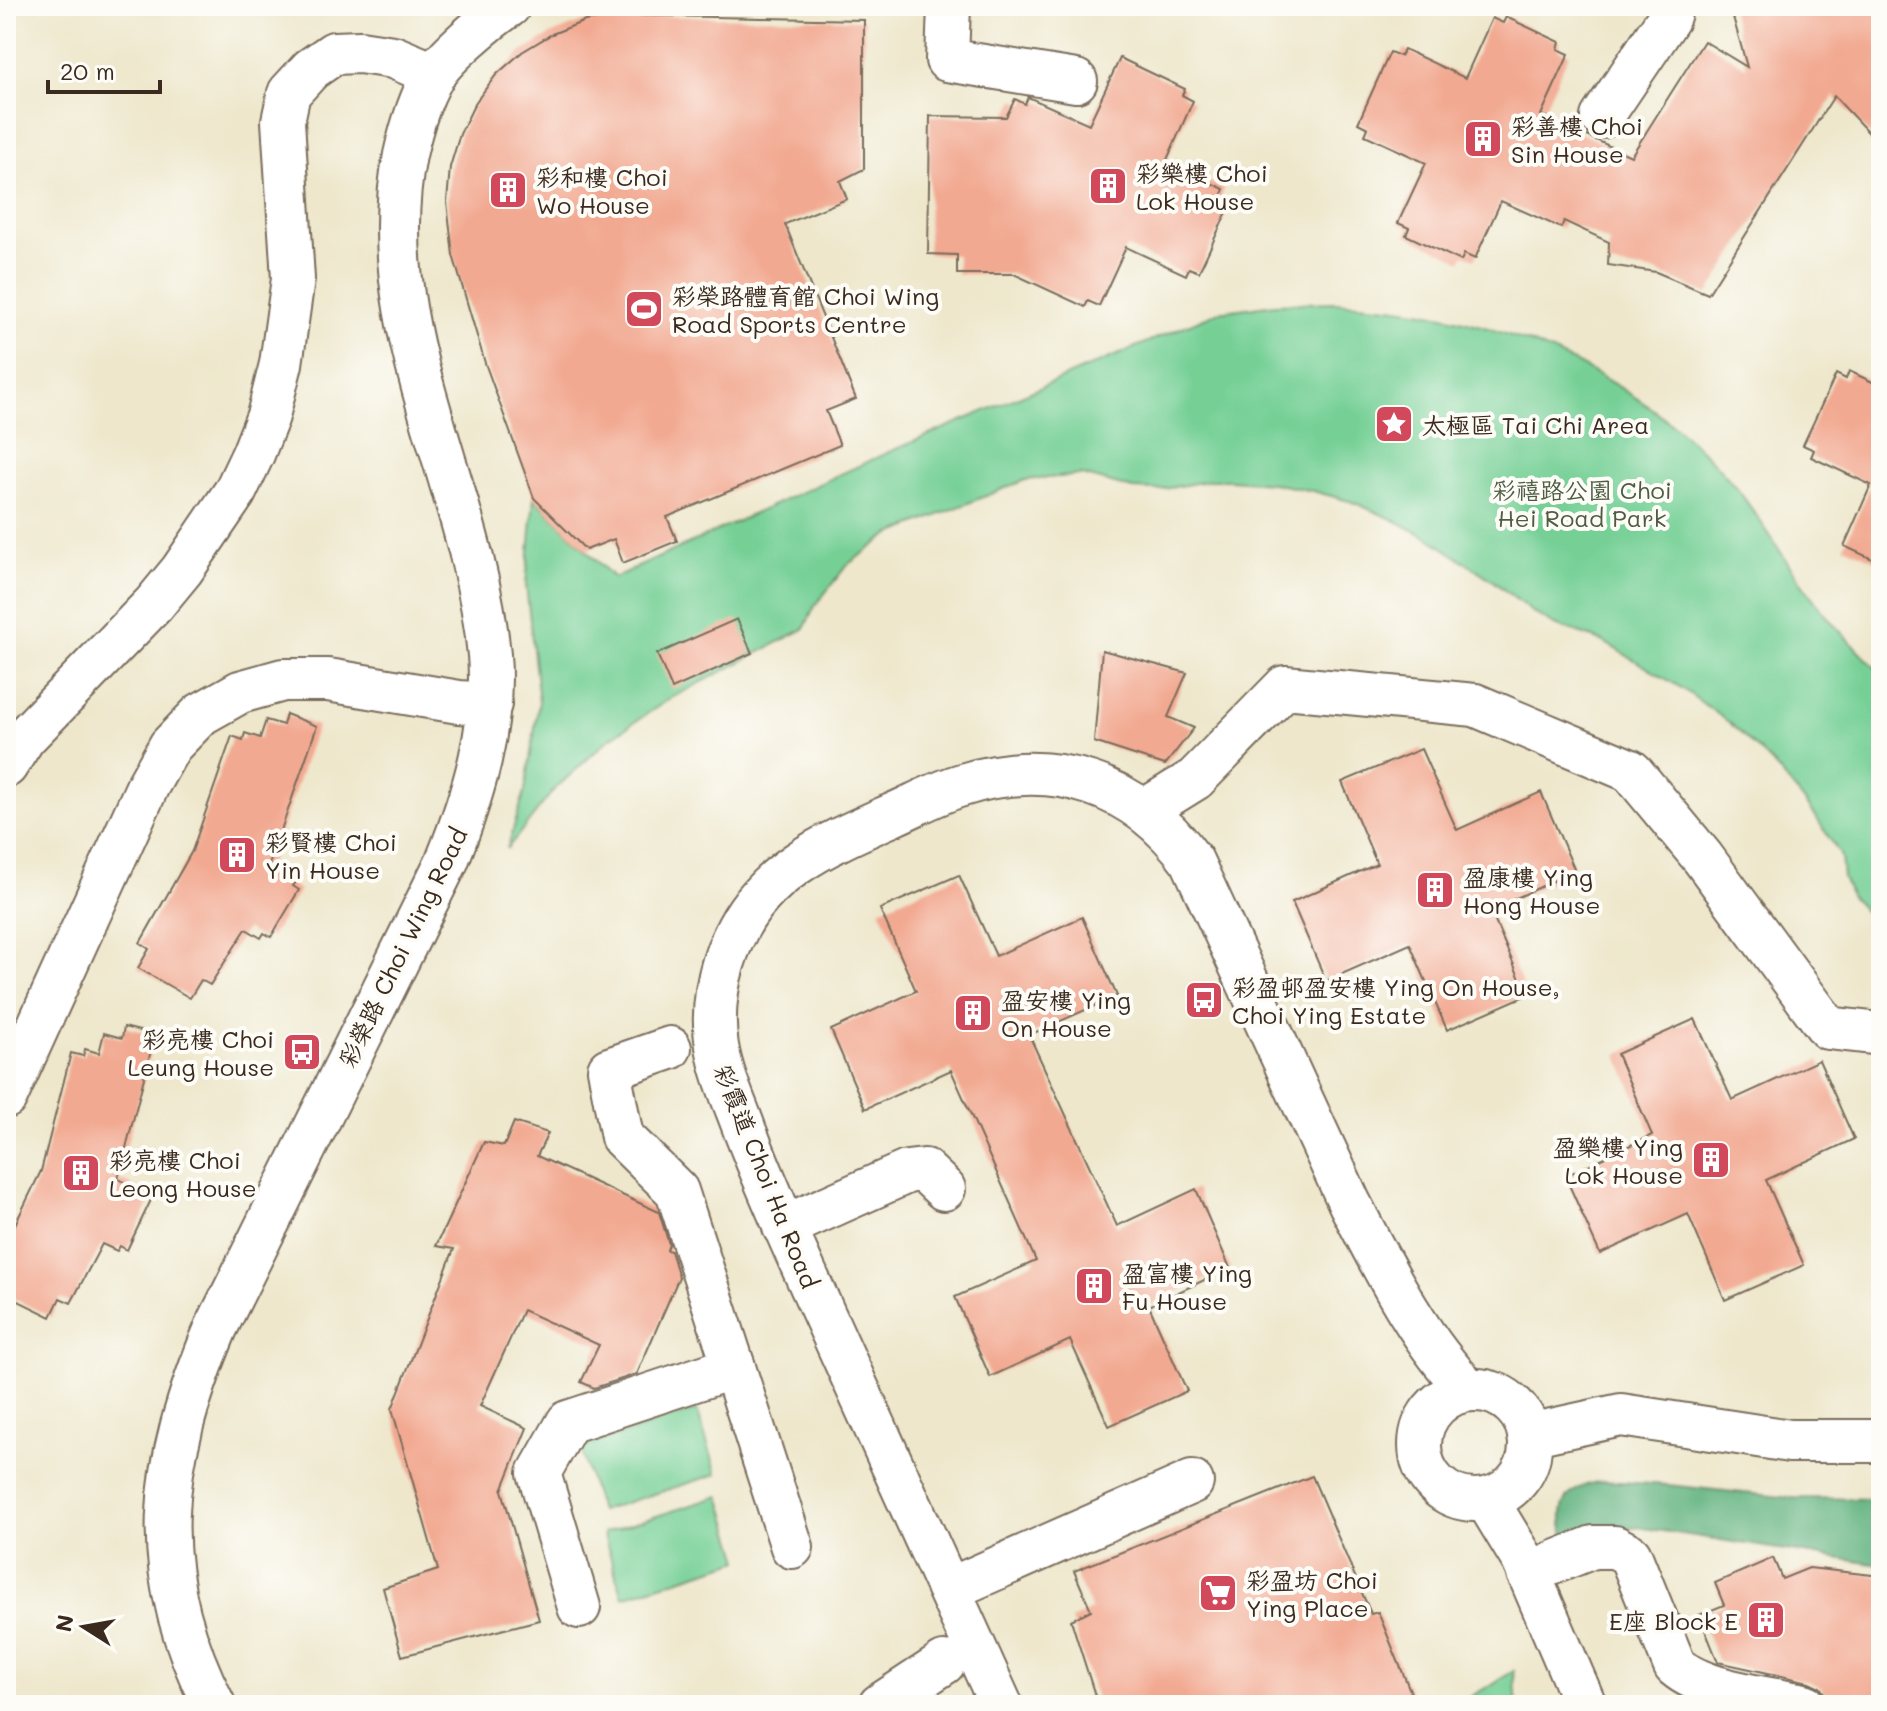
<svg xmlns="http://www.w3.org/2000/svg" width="1887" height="1711" font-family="Mali,'LXGW WenKai TC',sans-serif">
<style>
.green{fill:#76d096;stroke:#587d5a;stroke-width:2}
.forest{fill:#60b27f;stroke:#4e6e4e;stroke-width:2}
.building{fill:#f2a991}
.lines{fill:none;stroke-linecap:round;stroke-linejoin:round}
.minor-casing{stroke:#7a6c5b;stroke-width:46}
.minor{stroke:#fff;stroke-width:42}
.labels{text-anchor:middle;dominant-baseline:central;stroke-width:8;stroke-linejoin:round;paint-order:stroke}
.poi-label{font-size:24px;fill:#3b2a1e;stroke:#fdfcf7;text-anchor:start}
.park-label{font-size:24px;fill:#4d5c42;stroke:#fdfcf7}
.street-label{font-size:24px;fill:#3b2a1e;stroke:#fdfcf7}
</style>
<rect width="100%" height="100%" fill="#fdfcf7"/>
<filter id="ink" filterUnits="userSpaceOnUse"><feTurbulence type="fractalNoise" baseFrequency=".0125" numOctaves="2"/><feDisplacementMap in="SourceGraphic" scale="16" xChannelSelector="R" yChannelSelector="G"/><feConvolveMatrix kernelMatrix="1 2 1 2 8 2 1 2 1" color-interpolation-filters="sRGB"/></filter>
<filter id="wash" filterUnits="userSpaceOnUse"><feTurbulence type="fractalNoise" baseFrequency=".006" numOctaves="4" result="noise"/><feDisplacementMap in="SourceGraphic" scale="32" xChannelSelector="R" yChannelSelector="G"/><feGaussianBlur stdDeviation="1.8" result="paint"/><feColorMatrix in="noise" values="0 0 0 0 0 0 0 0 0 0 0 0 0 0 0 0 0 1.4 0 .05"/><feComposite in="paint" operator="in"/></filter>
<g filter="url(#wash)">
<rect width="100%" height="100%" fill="#eee7cc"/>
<g class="green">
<path d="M 1334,302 C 1372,305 1410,308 1448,317 C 1552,342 1657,396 1728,478 C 1760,515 1782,558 1812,597 C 1832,625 1857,649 1881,673 L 1881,920 L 1865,912 L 1851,897 L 1843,877 L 1841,856 L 1810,808 L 1772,763 L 1730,723 L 1683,689 L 1602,641 L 1555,625 L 1532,612 L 1489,578 L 1429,538 L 1392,519 L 1353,502 L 1313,491 L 1272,483 L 1230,480 L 1211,480 L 1159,490 L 1133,489 L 1082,475 L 1025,480 L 889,535 L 847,565 L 815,606 L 804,629 L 671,698 L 609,739 L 554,790 L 507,849 L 525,791 L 539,702 L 526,585 L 534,498 L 614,578 L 889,452 L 1218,312 L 1275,304 Z"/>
<polygon points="697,1410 717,1474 600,1511 580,1448"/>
<polygon points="720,1496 740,1560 623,1597 603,1533"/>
<polygon points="1514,1671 1517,1705 1457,1705"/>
</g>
<path class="forest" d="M 1603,1481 L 1668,1485 L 1792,1498 L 1881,1499 L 1881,1565 L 1637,1527 L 1566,1541 C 1555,1505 1565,1487 1603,1481 Z"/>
<g id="blocks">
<g class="building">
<polygon points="1730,6 1881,6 1881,146 1834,96 1708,294 1656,272 1608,265 1609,242 1564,221 1561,228 1501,201 1475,259 1464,254 1461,261 1406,235 1409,228 1398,223 1426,163 1365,135 1368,128 1358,123 1390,52 1400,56 1404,49 1465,78 1492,18 1503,23 1506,17 1560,42 1558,49 1569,54 1541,115 1631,156 1704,41 1747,67"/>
<polygon points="619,15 864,20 864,169 840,181 847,199 785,224 856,399 826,411 840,445 667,517 677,541 623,563 614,539 586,550 534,498 485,363 453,255 447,202 450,167 460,134 475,103 496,75 522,52 552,34 585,21"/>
<polygon points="1120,58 1185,89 1182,95 1193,101 1166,162 1224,189 1221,197 1232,201 1199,272 1189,268 1186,275 1126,247 1099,306 1088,301 1085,307 1014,274 957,274 957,255 928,254 930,116 1006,117 1015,99 1025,104 1028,97 1089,124"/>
<polygon points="1849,371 1881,386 1881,563 1844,546 1871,485 1811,457 1814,450 1803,445 1836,374 1846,379"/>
<polygon points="737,619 752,653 672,689 657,654"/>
<polygon points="1102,650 1187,673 1168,717 1194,728 1165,765 1094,742"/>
<polygon points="286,714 317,726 269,865 296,882 293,886 299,890 271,937 264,933 261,938 246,929 210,985 201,980 190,998 138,968 149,949 140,943 192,851 232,736 243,740 245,733 260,738 266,720 283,725"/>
<polygon points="1421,749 1457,830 1541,792 1575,871 1490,910 1527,995 1447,1030 1410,944 1326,981 1292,902 1377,864 1342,782"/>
<polygon points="959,875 996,956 1082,917 1117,996 1029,1035 1117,1226 1196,1189 1230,1268 1149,1306 1187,1391 1109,1426 1070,1340 990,1377 955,1297 1036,1261 951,1070 865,1109 831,1030 916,991 880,909"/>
<polygon points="1695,1019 1732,1100 1819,1060 1854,1139 1766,1180 1804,1265 1725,1300 1688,1214 1600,1254 1565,1176 1652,1135 1617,1054"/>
<polygon points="124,1027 155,1035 118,1179 147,1192 145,1197 151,1200 127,1250 120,1246 117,1251 102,1244 71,1303 60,1298 51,1317 6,1295 6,1243 41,1171 71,1053 83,1056 85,1049 99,1053 104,1033 122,1038"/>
<polygon points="514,1122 548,1133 537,1156 659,1212 669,1244 667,1250 671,1251 679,1277 637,1374 594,1388 581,1382 599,1345 523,1310 480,1406 527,1428 502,1490 539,1620 402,1656 383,1588 438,1570 392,1409 454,1249 436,1246 484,1142 504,1146"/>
<polygon points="1312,1476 1371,1614 1378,1612 1416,1705 1098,1705 1071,1620 1091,1610 1074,1571"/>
<polygon points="1773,1558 1782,1579 1809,1568 1881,1576 1881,1705 1827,1705 1826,1696 1820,1687 1809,1682 1718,1662 1699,1615 1724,1605 1715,1583"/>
</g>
</g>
</g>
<g filter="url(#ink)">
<use href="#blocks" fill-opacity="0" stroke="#7a6c5b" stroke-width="2"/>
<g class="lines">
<g class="minor-casing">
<g id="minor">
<polyline points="949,6 947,60 1076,81"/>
<polyline points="1602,117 1668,19 1672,6"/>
<polyline points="6,766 24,738 154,604 182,570 235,492 253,454 268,416 281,364 293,279 283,121 289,93 311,69 334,53 360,52 393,57 434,74"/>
<polyline points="1145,810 1195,779 1285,687 1475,705 1631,771 1703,858 1828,1028 1881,1034"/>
<polyline points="670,1048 609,1069 622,1137 677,1191 792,1547"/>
<polyline points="6,1097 148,785 170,746 201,714 240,692 283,680 328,680 459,702 490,704"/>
<polyline points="784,1227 907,1172 924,1170 944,1189"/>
<circle cx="1475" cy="1445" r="55"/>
<polyline points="1529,1435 1621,1415 1790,1441 1881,1441"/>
<polyline points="1486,1499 1523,1560 1585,1705"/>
<path d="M 1528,1573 L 1593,1547 L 1615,1547 L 1630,1555 L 1675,1666 C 1705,1692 1765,1697 1804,1705"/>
<polyline points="950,1589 1192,1482"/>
<polyline points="579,1607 539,1473 568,1422 734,1367"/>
<path d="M 214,1705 C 145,1570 159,1464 216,1328 L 447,861 C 473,796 495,725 489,655 C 474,487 370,327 405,155 C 411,128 419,100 433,76 C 445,56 489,19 509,6"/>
<polyline points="880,1705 944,1663"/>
<path d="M 1001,1705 C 939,1566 875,1428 813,1290 C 789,1237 766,1185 745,1131 C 735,1103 722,1076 717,1046 C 711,1011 718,970 733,938 C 763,870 829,843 892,815 C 915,805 938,792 962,785 C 1054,756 1136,784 1192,861 L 1350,1204 C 1382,1265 1420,1342 1469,1390"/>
</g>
</g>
<use href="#minor" class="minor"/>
</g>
</g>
<defs>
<g id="building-square" transform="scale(2)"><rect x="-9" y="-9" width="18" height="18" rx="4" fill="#d1495b" stroke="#fdfcf7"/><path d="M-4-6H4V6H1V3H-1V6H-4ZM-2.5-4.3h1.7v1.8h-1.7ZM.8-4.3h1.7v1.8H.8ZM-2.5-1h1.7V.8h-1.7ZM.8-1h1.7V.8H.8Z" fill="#fff"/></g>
<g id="stadium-square" transform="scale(2)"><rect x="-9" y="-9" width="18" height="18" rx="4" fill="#d1495b" stroke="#fdfcf7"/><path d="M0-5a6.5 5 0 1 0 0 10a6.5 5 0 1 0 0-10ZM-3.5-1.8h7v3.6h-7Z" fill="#fff"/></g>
<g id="sight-square" transform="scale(2)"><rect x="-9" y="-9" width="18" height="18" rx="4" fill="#d1495b" stroke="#fdfcf7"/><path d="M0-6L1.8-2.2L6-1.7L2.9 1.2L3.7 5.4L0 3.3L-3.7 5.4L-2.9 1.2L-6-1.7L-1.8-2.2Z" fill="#fff"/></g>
<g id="bus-square" transform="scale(2)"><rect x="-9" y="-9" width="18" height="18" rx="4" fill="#d1495b" stroke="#fdfcf7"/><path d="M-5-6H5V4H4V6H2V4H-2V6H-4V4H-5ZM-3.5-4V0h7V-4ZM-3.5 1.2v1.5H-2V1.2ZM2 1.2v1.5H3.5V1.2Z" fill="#fff"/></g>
<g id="supermarket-square" transform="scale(2)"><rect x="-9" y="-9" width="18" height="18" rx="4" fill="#d1495b" stroke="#fdfcf7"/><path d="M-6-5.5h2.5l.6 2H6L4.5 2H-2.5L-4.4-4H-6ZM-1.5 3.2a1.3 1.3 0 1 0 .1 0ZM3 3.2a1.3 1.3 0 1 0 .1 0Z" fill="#fff"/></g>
</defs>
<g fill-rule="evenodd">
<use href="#building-square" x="1483" y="139"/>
<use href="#building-square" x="1108" y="186"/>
<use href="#building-square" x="508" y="190"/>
<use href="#stadium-square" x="644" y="309"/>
<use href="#sight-square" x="1394" y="424"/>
<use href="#building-square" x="237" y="855"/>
<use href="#building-square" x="1435" y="890"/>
<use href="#bus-square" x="1204" y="1000"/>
<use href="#building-square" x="973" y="1013"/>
<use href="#bus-square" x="302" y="1052"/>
<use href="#building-square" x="1711" y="1160"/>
<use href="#building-square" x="81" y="1173"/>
<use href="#building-square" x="1094" y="1286"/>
<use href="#supermarket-square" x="1218" y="1593"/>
<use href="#building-square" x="1766" y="1620"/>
</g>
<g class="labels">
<g class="poi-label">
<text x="1511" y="125">彩善樓 Choi<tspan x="1511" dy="28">Sin House</tspan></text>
<text x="1136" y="172">彩樂樓 Choi<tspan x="1136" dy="28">Lok House</tspan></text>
<text x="536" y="176">彩和樓 Choi<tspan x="536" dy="28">Wo House</tspan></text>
<text x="672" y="295">彩榮路體育館 Choi Wing<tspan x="672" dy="28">Road Sports Centre</tspan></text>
<text x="1422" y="424">太極區 Tai Chi Area</text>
<text x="265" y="841">彩賢樓 Choi<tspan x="265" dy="28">Yin House</tspan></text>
<text x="1463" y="876">盈康樓 Ying<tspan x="1463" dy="28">Hong House</tspan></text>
<text x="1232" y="986">彩盈邨盈安樓 Ying On House,<tspan x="1232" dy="28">Choi Ying Estate</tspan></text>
<text x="1001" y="999">盈安樓 Ying<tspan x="1001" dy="28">On House</tspan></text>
<text x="274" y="1038" text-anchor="end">彩亮樓 Choi<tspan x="274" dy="28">Leung House</tspan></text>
<text x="1683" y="1146" text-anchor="end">盈樂樓 Ying<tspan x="1683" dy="28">Lok House</tspan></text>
<text x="109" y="1159">彩亮樓 Choi<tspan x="109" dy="28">Leong House</tspan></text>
<text x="1122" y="1272">盈富樓 Ying<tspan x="1122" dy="28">Fu House</tspan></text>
<text x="1246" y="1579">彩盈坊 Choi<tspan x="1246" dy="28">Ying Place</tspan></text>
<text x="1738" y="1620" text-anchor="end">E座 Block E</text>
</g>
<g class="park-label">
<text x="1582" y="489">彩禧路公園 Choi<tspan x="1582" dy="28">Hei Road Park</tspan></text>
</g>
<g class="street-label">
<text transform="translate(402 947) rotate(-64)">彩榮路 Choi Wing Road</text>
<text transform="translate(767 1176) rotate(68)">彩霞道 Choi Ha Road</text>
</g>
</g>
<rect width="1887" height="1711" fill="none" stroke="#fdfcf7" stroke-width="32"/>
<g transform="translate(84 1627) rotate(281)" stroke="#fdfcf7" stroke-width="6" paint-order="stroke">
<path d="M0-6L14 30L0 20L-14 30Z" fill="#3b2a1e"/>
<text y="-12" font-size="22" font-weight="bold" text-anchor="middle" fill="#3b2a1e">N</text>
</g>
<path d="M48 80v12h112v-12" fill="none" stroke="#3b2a1e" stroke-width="4"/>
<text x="60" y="80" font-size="24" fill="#3b2a1e" stroke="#fdfcf7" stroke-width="6" paint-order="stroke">20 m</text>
</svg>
